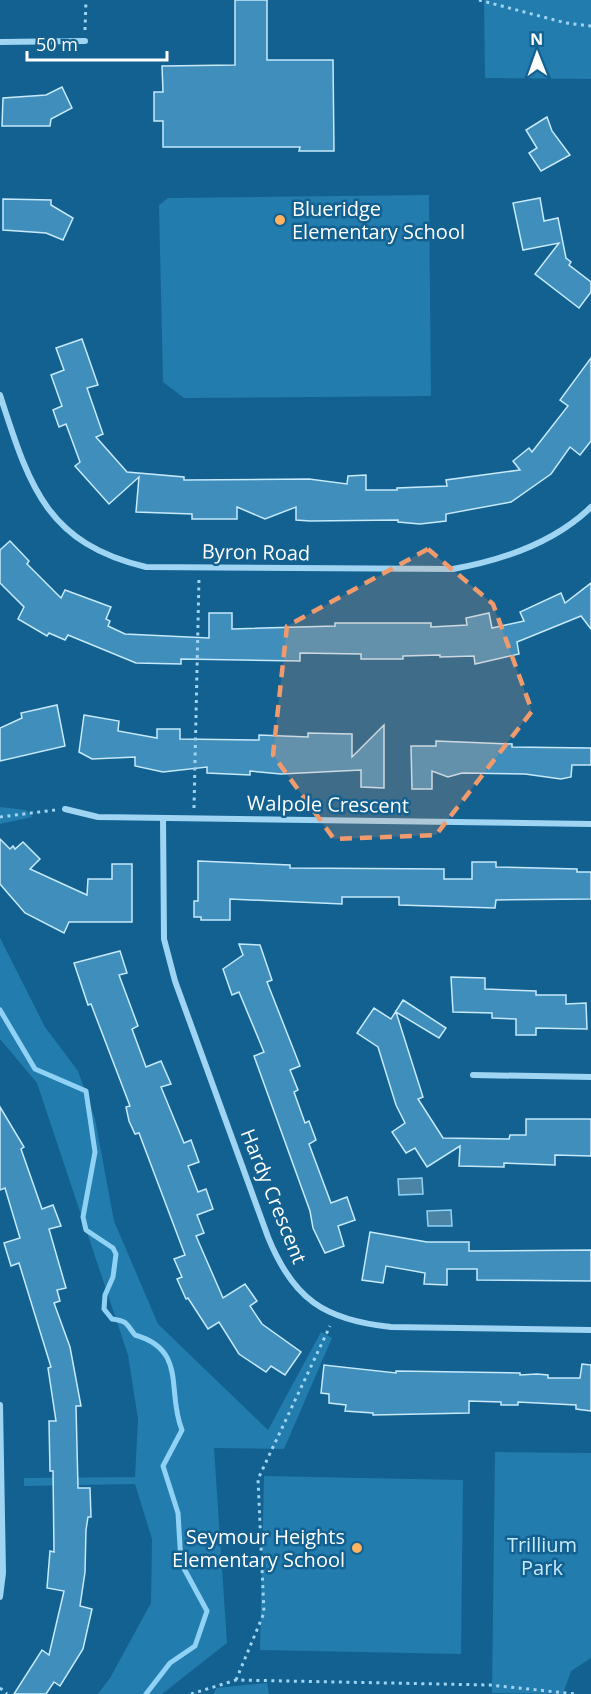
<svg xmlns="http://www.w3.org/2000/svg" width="591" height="1694" font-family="'Open Sans',sans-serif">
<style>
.green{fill:#227cad}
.water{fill:#4b84a4;stroke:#90d2f5;stroke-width:1.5}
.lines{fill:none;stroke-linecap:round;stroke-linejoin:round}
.stream{stroke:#90d2f5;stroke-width:5}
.building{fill:#408ebb;stroke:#c6e9fc;stroke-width:1.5}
.path{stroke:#9fd4f2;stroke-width:3;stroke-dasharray:3 4.5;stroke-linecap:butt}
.minor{stroke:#9fd4f2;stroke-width:6}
.marked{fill:#f19b6d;fill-opacity:0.2;stroke:#f19b6d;stroke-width:4.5;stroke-dasharray:12 8;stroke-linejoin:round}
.poi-dot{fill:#ffb25f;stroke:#136190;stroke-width:2}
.labels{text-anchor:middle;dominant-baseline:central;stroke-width:5;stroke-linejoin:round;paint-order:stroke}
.poi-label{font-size:20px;fill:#fff;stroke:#136190;text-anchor:start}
.street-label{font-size:20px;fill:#fff;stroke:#136190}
.park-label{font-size:20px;fill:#c6e9fc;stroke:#136190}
</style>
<rect width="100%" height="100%" fill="#136190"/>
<g class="green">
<polygon points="484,0 591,0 591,79 485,78"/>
<polygon points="429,195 431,396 184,398 163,382 159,205 168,198"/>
<polygon points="0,807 26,810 32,817 0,824"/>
<polygon points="0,938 45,1027 78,1071 95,1119 114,1221 158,1324 268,1430 321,1332 332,1338 284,1449 214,1448 227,1643 162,1694 98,1694 110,1678 151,1603 152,1539 135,1484 24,1486 24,1478 135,1477 138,1419 128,1355 37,1083 0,1039"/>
<polygon points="495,1452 591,1453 591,1658 571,1671 563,1694 492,1693"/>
<polygon points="264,1476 463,1480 461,1654 260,1650"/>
<polygon points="267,1683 269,1694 214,1694 216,1688"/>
</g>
<g class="water">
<polygon points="422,1178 423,1194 399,1195 398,1179"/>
<polygon points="451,1210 452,1226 428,1226 427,1211"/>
</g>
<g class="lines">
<path class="stream" d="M 0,1010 L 35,1069 L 86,1091 L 95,1152 L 83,1217 L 86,1230 L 113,1248 L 116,1254 L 113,1277 L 105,1295 L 104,1309 L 112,1319 C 128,1321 126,1324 135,1335 C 188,1350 166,1392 182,1430 L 163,1466 L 178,1513 L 181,1563 L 207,1611 L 195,1646 L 170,1663 L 146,1694"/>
</g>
<g class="building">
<polygon points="235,0 267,0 267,60 333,60 334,151 299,151 300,147 163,147 163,121 154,121 154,92 163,92 162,66 235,65"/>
<polygon points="62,87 72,108 51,119 50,126 2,126 3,98 46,95"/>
<polygon points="547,117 552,131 570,155 541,171 529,153 537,148 526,130"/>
<polygon points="540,198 544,221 558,218 566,258 571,262 569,265 591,282 591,292 579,308 535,274 559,243 523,250 513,203"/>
<polygon points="3,199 51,200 51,205 73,218 63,240 46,233 3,230"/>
<polygon points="82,339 98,385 87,388 103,434 96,437 127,472 184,477 184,480 309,479 347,484 348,476 366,475 366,490 397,490 397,488 447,486 446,480 520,470 513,461 529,448 532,452 568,406 560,400 591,358 591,441 580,455 570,447 551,474 511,502 446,514 446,521 420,524 398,522 398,520 310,521 296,520 296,507 265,519 237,507 237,519 192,519 192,514 136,512 139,477 109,504 75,466 80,462 66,424 59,427 53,410 62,406 51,375 64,370 56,348"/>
<polygon points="10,541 29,561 27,564 61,598 65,590 111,607 106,619 110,621 108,626 125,634 209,638 209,613 232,613 232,629 335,626 335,623 431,623 431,627 467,625 466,618 489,613 492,628 524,621 520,612 561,593 565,603 591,583 591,629 581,616 517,642 519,654 475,664 474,656 440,657 440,655 403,656 403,659 361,659 361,654 300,653 300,661 181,659 181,664 136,663 68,635 65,640 49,633 47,636 18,619 24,607 0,583 0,550"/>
<polygon points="57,705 65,746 0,761 0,728 22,718 21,713"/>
<polygon points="84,715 119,721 118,731 157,738 157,729 180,729 180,739 259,740 259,735 308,737 308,733 352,734 352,757 384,725 384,788 361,787 361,770 281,774 250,771 250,775 207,773 207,767 163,772 135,766 135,757 92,759 79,752"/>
<polygon points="436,741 512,744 512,747 591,748 591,765 572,765 571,777 561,779 525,774 462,773 448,777 432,771 432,789 412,789 411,746 436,746"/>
<polygon points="0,839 10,849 13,846 15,849 23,842 40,859 30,869 87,895 88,879 112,879 112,864 132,864 132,922 69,922 64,933 25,913 0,884"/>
<polygon points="198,861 290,865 290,868 444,869 444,879 472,879 472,862 496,862 496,867 577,869 577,872 591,872 591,899 496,900 495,908 399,905 399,897 342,897 342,904 230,899 230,920 201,920 201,917 194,917 194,901 198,901"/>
<polygon points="239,944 260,945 272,980 267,982 300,1066 290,1070 298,1090 294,1092 305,1123 309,1121 316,1140 309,1144 331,1203 347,1197 355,1220 338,1226 344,1246 325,1253 313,1228 310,1211 254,1056 264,1052 239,992 232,995 223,969 243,955"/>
<polygon points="120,951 127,973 119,975 138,1026 132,1029 146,1067 161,1061 171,1084 161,1087 184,1143 191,1140 199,1162 188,1166 198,1192 206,1189 213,1209 197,1215 204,1233 196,1236 223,1298 245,1284 257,1301 250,1306 262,1324 301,1352 285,1375 271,1366 266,1372 239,1354 219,1322 208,1329 188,1298 186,1299 177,1279 182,1277 174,1259 185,1255 139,1133 135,1134 129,1121 126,1107 130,1106 91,1004 88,1005 74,963"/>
<polygon points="451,977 485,978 485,989 536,991 536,995 566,995 566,1004 586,1003 587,1029 536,1028 536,1035 516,1035 516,1019 492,1018 492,1013 453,1012"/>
<polygon points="403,1000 446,1028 439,1038 396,1012 423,1097 418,1099 443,1138 509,1139 510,1135 526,1135 526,1119 591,1119 591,1156 555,1155 555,1165 504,1163 504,1167 459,1166 460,1146 427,1167 415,1148 406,1153 392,1132 405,1123 396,1105 378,1047 357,1033 374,1008 391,1019"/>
<polygon points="0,1107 24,1147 21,1149 42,1209 53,1205 61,1226 49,1229 66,1288 57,1290 60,1301 54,1303 70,1347 81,1406 76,1406 78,1488 90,1488 91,1517 88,1517 86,1530 85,1572 80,1606 92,1609 83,1649 60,1686 54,1682 46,1694 14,1694 42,1650 49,1655 64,1591 47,1588 50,1551 54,1552 53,1471 50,1471 49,1421 56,1421 48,1368 51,1367 19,1263 11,1266 4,1243 20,1238 5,1188 0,1190"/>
<polygon points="370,1232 427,1242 469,1242 469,1251 591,1250 591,1281 477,1280 477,1269 447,1269 447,1285 424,1284 425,1273 386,1266 383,1283 362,1280"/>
<polygon points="582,1364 591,1365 591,1411 576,1409 576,1405 518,1402 518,1405 501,1405 501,1402 469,1401 469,1413 373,1415 373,1413 345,1411 346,1405 329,1403 329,1394 321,1393 324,1365 396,1373 396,1371 520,1373 520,1375 537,1374 548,1375 548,1378 580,1378"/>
</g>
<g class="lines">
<g class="path">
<polyline points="479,0 566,23 591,26"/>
<polyline points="85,30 86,0"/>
<polyline points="194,808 199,578"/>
<polyline points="0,817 55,810"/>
<polyline points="236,1680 264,1613 258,1479 330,1326"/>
<polyline points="0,1688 7,1694"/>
<polyline points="191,1694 236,1680 490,1685 576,1694"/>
</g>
<g class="minor">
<polyline points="0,42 85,41"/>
<path d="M 0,395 C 29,484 45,543 146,567 L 453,569 C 503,560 554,543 591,507"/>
<polyline points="65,809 98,817 591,824"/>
<path d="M 163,819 L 164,939 L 175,981 L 268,1237 C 293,1299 324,1320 391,1327 L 591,1330"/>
<polyline points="473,1075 591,1077"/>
<polyline points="0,1405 3,1573 0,1597"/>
</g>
</g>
<path class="marked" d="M 428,549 L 493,604 L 532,711 L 436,835 L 334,839 L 273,755 L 287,626 Z"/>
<g class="poi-dot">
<circle cx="280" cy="220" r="6"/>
<circle cx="357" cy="1548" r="6"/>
</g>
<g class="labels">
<g class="poi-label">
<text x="292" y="208">Blueridge<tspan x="292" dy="23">Elementary School</tspan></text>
<text x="345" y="1536" text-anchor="end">Seymour Heights<tspan x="345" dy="23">Elementary School</tspan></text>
</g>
<g class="street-label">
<text transform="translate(256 552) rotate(1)">Byron Road</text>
<text transform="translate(328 804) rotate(1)">Walpole Crescent</text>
<text transform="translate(274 1196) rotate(68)">Hardy Crescent</text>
</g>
<g class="park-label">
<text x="542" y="1544">Trillium<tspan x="542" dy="23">Park</tspan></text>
</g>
</g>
<g transform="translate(537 54) rotate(359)" stroke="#136190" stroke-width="4.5" paint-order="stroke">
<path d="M0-4.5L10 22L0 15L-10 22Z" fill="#ffffff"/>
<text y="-9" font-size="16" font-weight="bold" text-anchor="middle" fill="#ffffff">N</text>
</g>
<path d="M27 51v9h140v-9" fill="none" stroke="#ffffff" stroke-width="3"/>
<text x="36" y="51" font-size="18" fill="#ffffff" stroke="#136190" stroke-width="4.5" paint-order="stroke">50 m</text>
</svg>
